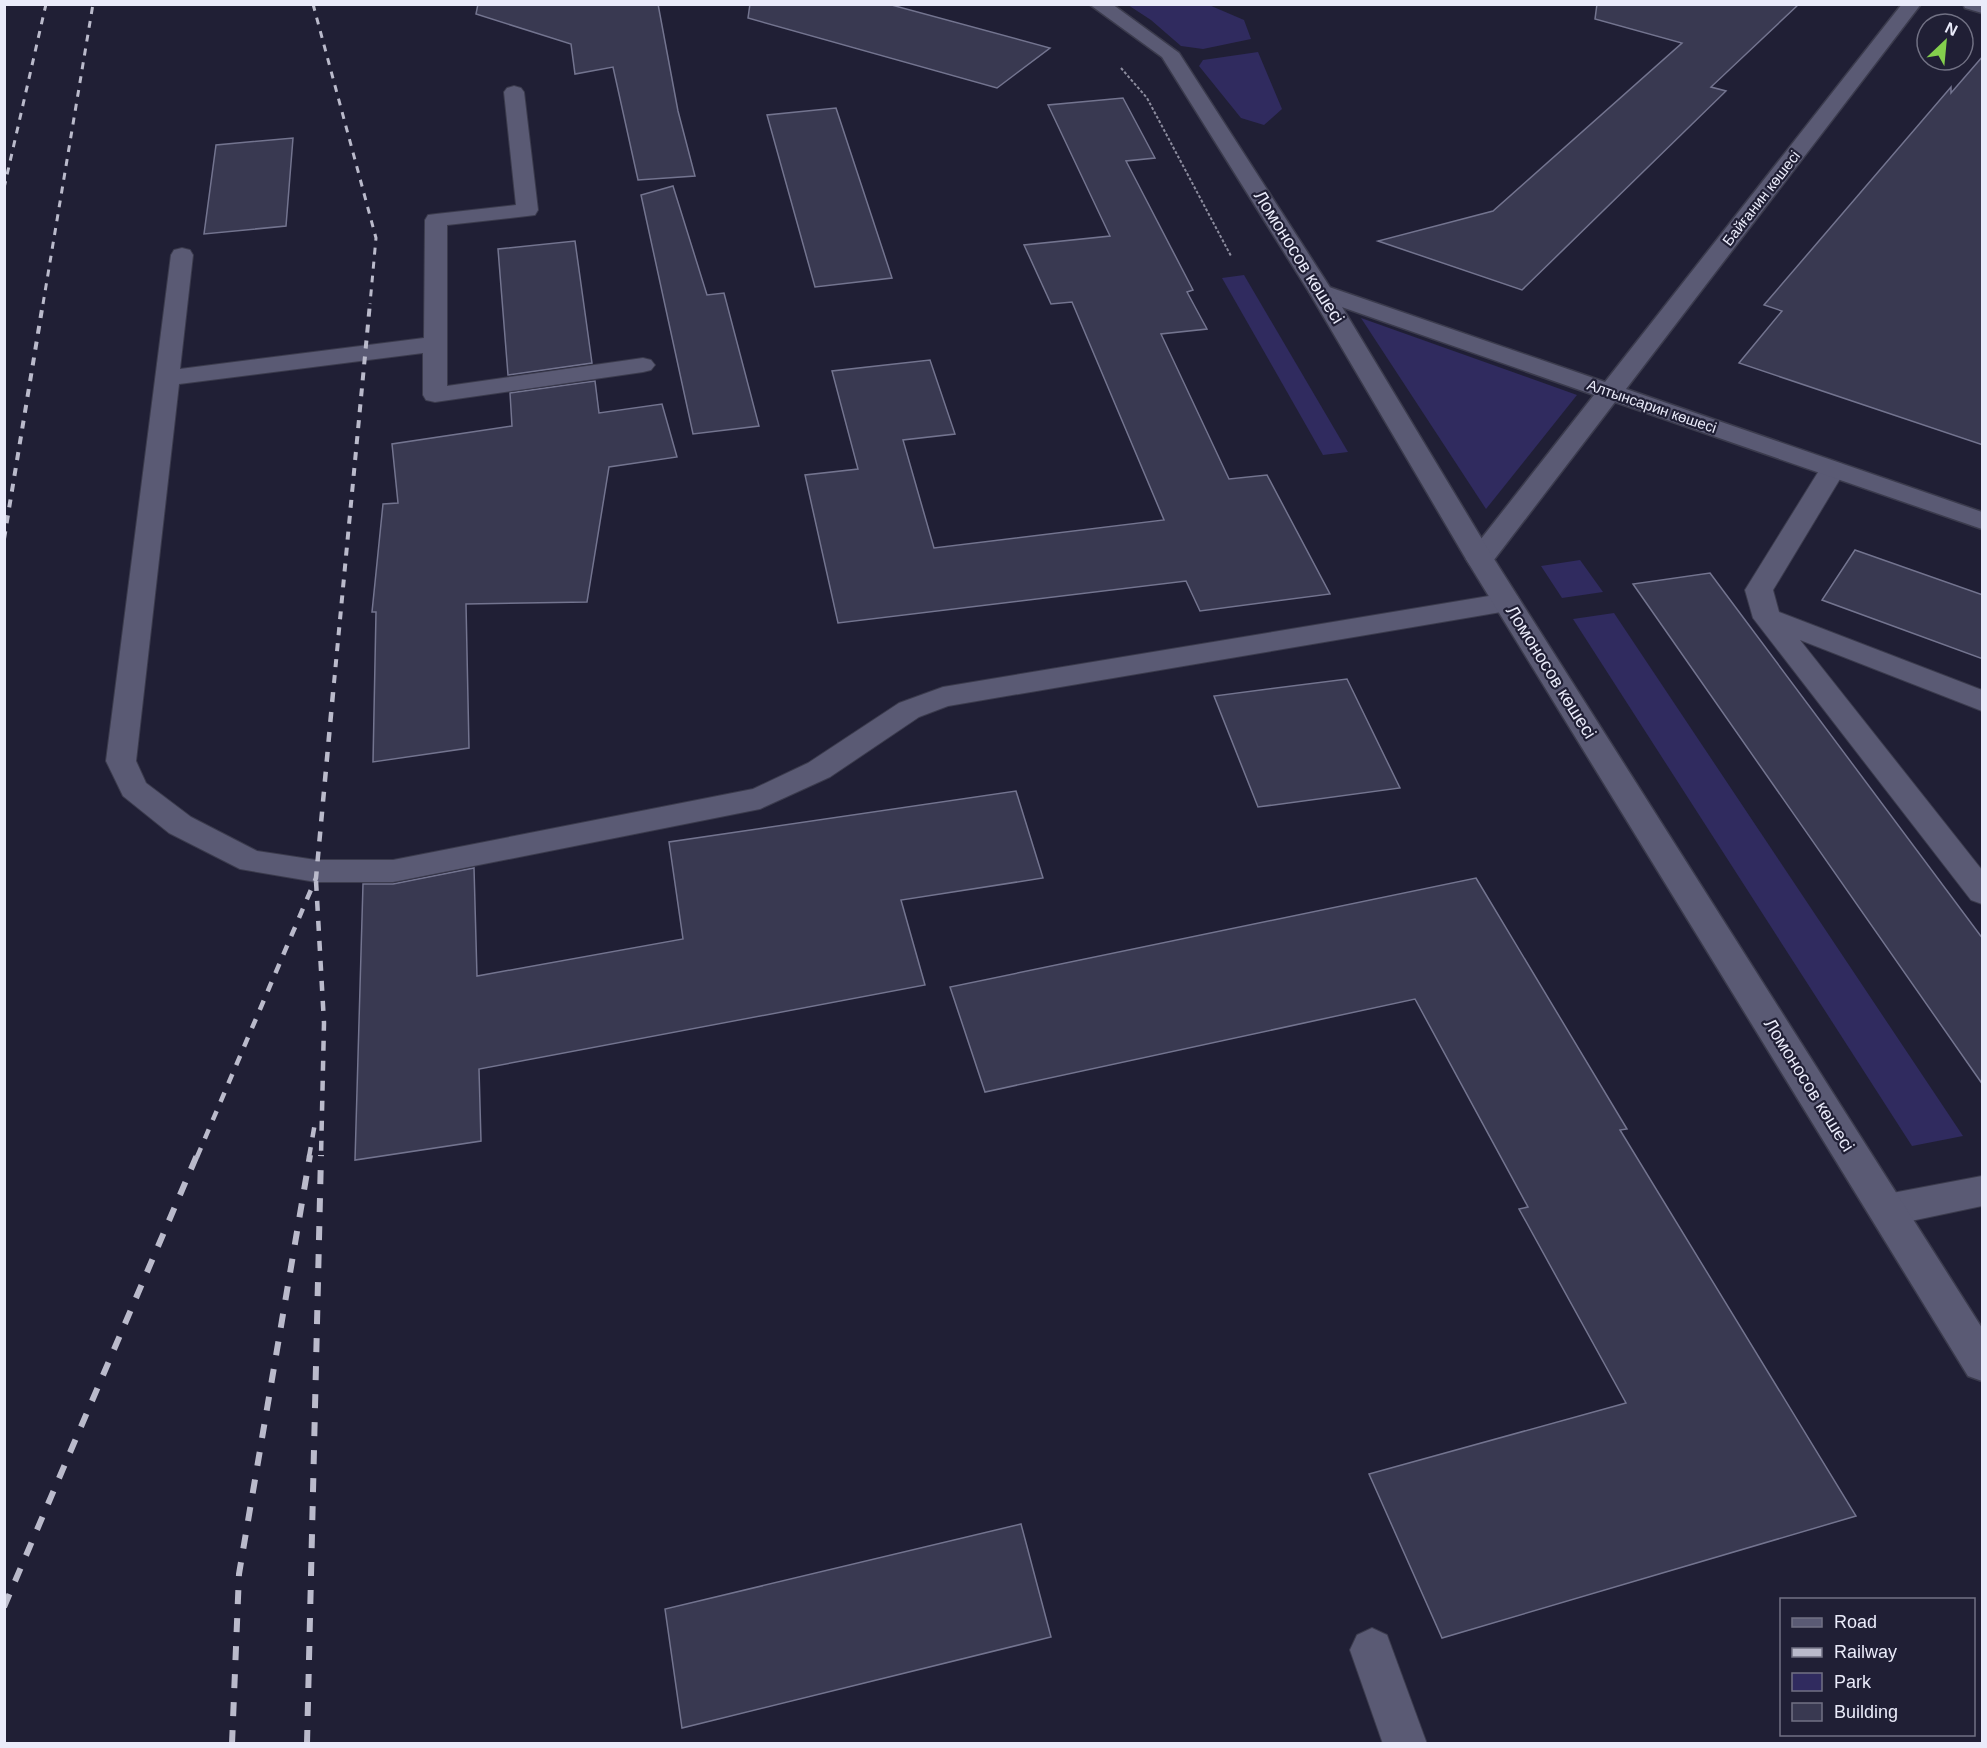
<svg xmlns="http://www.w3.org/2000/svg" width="1987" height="1748" font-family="Helvetica,sans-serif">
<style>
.green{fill:#302b5f}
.building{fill:#393951;stroke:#73748f;stroke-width:1.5}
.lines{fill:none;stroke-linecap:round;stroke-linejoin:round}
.service-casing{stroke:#3b3b4d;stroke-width:2}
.minor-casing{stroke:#3b3b4d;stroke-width:3}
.tertiary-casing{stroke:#3b3b4d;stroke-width:3}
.path{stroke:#8c8c9e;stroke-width:2;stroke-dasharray:3 2;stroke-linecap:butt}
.service{fill:#5a5a74;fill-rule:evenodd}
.minor{fill:#5a5a74;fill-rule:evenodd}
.tertiary{fill:#5a5a74;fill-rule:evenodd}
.rail-far3{stroke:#babacb;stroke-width:3;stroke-dasharray:7 7;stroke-linecap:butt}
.rail-far2{stroke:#babacb;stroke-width:4;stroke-dasharray:8 8;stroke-linecap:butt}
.rail-far1{stroke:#babacb;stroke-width:4.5;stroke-dasharray:10 10;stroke-linecap:butt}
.rail{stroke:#babacb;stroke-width:6;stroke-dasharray:14 14;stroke-linecap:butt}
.labels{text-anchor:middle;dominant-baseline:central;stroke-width:4.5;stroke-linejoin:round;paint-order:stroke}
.far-street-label{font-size:15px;fill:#eaebfa;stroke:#201f35}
.street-label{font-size:18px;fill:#eaebfa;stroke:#201f35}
</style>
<rect width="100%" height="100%" fill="#201f35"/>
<g class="green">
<polygon points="1128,5 1209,5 1244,20 1251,39 1203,49 1181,46 1151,20"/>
<polygon points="1258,52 1282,109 1264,125 1241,118 1199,66 1203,60"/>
<polygon points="1244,275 1348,452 1323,455 1222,278"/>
<polygon points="1361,318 1577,395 1486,509"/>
<polygon points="1580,560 1603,592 1562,598 1541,566"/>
<polygon points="1614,613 1963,1136 1912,1146 1573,619"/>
</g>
<g class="building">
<polygon points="478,4 658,4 678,111 695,176 638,180 613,67 575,74 571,44 476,14"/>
<polygon points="750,4 888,4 1050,48 997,88 748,18"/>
<polygon points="1597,4 1799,4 1711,87 1726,91 1522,290 1378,241 1493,211 1682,43 1595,19"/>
<polygon points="1983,56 1983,445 1739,363 1782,311 1764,305 1951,87 1951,93"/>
<polygon points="1123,98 1155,158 1126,161 1193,290 1187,292 1207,329 1161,334 1229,479 1267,475 1330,594 1200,611 1186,581 838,623 805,475 858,469 832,371 930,360 955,434 903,440 934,548 1164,520 1072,302 1051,304 1024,245 1110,236 1048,105"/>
<polygon points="836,108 892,278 815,287 767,115"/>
<polygon points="293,138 286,226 204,234 216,145"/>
<polygon points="673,186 707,295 724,293 759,426 693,434 641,195"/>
<polygon points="575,241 592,363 508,375 498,249"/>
<polygon points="595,381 599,413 662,404 677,457 609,467 587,602 466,604 469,748 373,762 376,612 372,612 383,504 398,503 392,444 512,426 510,393"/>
<polygon points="1855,550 1983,595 1983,659 1822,600"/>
<polygon points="1710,573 1983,939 1983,1085 1633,584"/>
<polygon points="1347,679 1400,788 1258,807 1214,696"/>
<polygon points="1016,791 1043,878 901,900 925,985 479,1069 481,1141 355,1160 363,884 393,884 474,868 477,976 683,939 669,842"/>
<polygon points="1476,878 1627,1129 1620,1130 1856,1516 1442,1638 1369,1474 1626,1403 1519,1209 1528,1207 1415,999 985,1092 950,987"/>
<polygon points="1021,1524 1051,1637 682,1728 665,1609"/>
</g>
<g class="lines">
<g class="service-casing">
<g id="service">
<polygon points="514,86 521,88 524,92 538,210 535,215 527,216 447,225 447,386 643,358 651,360 655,365 651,370 643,372 435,402 426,400 423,395 423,353 179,384 136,761 146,783 191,817 257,851 316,860 393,860 753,789 808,763 899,703 943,687 1507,593 1517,596 1521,602 1517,608 1507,611 948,706 919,717 830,777 760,809 393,882 316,882 240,869 169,833 123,796 106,761 171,255 174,250 182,248 190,250 193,255 180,369 424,338 425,220 428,215 436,214 516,205 504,92 507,88"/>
<polygon points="1833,461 1842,464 1846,469 1773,590 1779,612 1982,690 1982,711 1800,640 1982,870 1982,904 1971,900 1753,618 1745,590 1820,469 1824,464"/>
<polygon points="1982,1176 1982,1206 1887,1226 1874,1221 1869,1210 1874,1199 1887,1194"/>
<polygon points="1372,1628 1387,1635 1427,1744 1383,1744 1350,1650 1357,1635"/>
</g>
</g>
<g class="minor-casing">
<g id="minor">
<polygon points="1902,4 1921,4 1626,389 1982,512 1982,529 1615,402 1490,565 1480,568 1470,565 1466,559 1470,553 1594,395 1313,297 1309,292 1313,287 1321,285 1329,287 1605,382"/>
<polygon points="1963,4 1982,4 1982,13 1965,8"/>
</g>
</g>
<g class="tertiary-casing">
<polygon id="tertiary" points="1089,4 1112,4 1179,53 1333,292 1494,559 1982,1328 1982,1381 1968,1376 1466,559 1309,292 1162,57"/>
</g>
<polyline class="path" points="1121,68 1147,98 1231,256"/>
<use href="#service" class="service"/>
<use href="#minor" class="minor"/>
<use href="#tertiary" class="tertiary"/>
<g class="rail-far3">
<polyline points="313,4 376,238 370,304"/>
<polyline points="4,188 46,4"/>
<polyline points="43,304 93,4"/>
</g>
<g class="rail-far2">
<polyline points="4,539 43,303"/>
<polyline points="334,683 370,303"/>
</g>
<g class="rail-far1">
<polyline points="316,881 324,1023 321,1157"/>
<polyline points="197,1157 316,878 334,682"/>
<polyline points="309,1157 315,1123"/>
</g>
<g class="rail">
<polyline points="4,1607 197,1155"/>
<polyline points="232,1744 239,1574 310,1155"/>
<polyline points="307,1744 321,1155"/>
</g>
</g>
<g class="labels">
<g class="far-street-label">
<text transform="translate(1761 198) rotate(-52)">Байғанин көшесі</text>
<text transform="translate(1652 406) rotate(19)">Алтынсарин көшесі</text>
</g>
<g class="street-label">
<text transform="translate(1299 257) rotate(58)">Ломоносов көшесі</text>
<text transform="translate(1551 672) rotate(58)">Ломоносов көшесі</text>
<text transform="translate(1809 1085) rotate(58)">Ломоносов көшесі</text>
</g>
</g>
<rect width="1987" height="1748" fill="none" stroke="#eaebfa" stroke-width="12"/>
<rect x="1780" y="1598" width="195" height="138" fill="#201f35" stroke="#717184" stroke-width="1.5"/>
<rect x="1792" y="1618" width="30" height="9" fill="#5a5a74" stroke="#717184" stroke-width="1.5"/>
<text x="1834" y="1628" font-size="18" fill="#eaebfa">Road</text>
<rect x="1792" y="1648" width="30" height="9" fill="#babacb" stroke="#717184" stroke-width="1.5"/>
<text x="1834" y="1658" font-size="18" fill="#eaebfa">Railway</text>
<rect x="1792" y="1673" width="30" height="18" fill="#302b5f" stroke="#717184" stroke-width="1.5"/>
<text x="1834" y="1688" font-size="18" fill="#eaebfa">Park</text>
<rect x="1792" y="1703" width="30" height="18" fill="#393951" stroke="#717184" stroke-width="1.5"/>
<text x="1834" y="1718" font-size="18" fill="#eaebfa">Building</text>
<g transform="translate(1945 42) rotate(26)"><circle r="28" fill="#201f35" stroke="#717184" stroke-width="1.5"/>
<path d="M0-4.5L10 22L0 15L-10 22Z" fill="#84cf4d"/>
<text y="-9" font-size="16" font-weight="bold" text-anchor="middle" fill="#eaebfa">N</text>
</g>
</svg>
